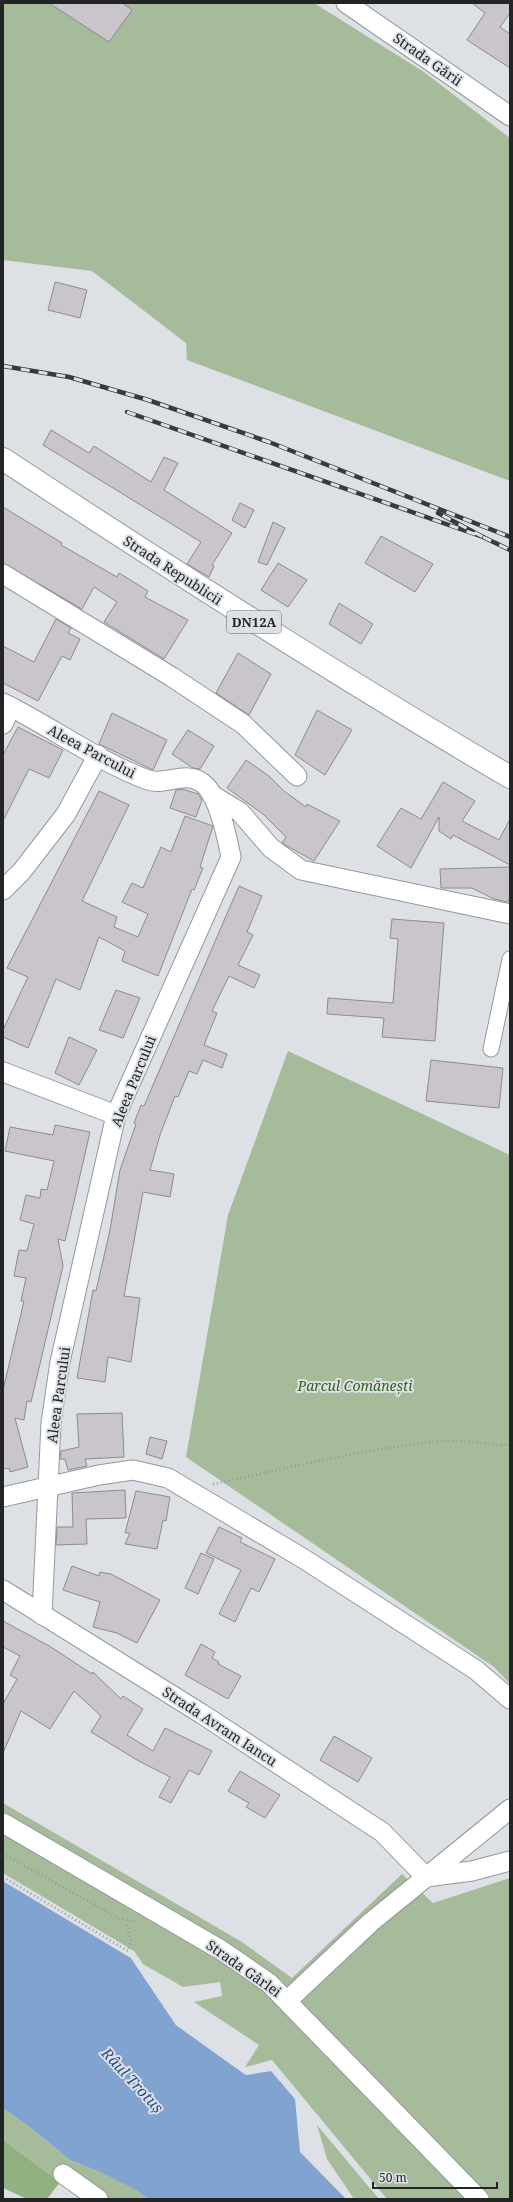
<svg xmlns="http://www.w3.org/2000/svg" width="513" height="2202" font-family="'Noto Serif',serif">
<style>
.green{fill:#a6bb9a}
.forest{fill:#92b180}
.water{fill:#81a3cf}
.pier{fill:#dde1e6}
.building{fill:#cac5ca;stroke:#8e8a8f}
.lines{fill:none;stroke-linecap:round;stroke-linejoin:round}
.pedestrian-casing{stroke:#94989d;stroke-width:17}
.minor-casing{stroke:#94989d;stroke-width:21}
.primary-casing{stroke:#94989d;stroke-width:24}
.path{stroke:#94979b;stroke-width:2.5;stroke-dasharray:1 3;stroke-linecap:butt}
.pedestrian{stroke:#fff;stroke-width:15}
.minor{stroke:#fff;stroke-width:19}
.primary{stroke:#fff;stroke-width:22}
.rail-casing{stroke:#393a3d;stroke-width:4.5}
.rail{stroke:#dde1e6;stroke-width:3;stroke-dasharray:9;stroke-linecap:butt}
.labels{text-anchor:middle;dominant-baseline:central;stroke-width:4;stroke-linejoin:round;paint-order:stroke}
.shield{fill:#dde1e6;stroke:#5b5d60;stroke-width:1}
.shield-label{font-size:13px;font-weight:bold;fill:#232426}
.street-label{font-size:14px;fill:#232426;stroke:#dde1e6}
.park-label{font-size:14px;font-style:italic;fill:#375d19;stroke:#dde1e6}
.water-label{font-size:15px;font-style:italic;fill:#214d85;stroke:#dde1e6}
</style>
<rect width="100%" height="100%" fill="#dde1e6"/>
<g class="green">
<polygon points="3,3 314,3 424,72 510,138 510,481 187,360 186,343 92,271 3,260"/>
<polygon points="288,1051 510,1155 510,1684 494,1667 186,1457 228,1215"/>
<polygon points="3,1803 242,1942 292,1978 402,1874 433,1903 510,1878 510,2199 387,2199 272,2060 245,2067 259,2045 194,2002 222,1996 220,1982 183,1987 143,1964 134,1951 3,1873"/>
<polygon points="3,2108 35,2131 70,2160 100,2172 136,2190 148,2199 100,2199 60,2182 3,2140"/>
<polygon points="317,2125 379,2199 354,2199 327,2159"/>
</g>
<polygon class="forest" points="3,2140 60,2182 47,2199 27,2199 3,2188"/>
<polygon class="water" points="3,1881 131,1958 176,2025 246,2075 271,2070 295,2099 300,2152 346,2199 148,2199 136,2190 100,2172 70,2160 35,2131 3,2108"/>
<polygon class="pier" points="3,1879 132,1957 177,2024 247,2073 272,2069 296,2097 297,2101 271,2071 246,2075 176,2025 131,1958 3,1881"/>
<g class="building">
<polygon points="49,3 122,3 132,10 109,42"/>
<polygon points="472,3 510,3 510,13 500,27 510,34 510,68 467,40 485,13"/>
<polygon points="55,282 87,290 80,318 48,310"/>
<polygon points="51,430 89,453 94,446 151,482 164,457 178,463 164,490 232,533 212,565 214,566 209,577 187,564 201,542 43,445"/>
<polygon points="240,503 254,510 245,528 232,520"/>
<polygon points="3,507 62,543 61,545 117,577 119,573 148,591 145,597 188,620 164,659 104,622 117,602 94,587 82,609 3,563"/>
<polygon points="273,522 285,528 267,565 258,562"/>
<polygon points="381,536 433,564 415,592 365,563"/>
<polygon points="278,563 307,580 288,607 261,590"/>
<polygon points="339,603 373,624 361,644 329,624"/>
<polygon points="56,619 71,628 68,633 80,639 70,660 62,656 38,701 3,683 3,646 34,662"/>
<polygon points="238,653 271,674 249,715 216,693"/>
<polygon points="317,710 352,730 325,775 295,755"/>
<polygon points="112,713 167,740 153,770 99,744"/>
<polygon points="18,727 63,750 49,778 29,769 3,821 3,755"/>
<polygon points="188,730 214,746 200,769 193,768 172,754"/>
<polygon points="246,760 269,776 284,791 306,807 307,804 340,821 314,861 282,843 286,837 263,814 227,788"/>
<polygon points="443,782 475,801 462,821 499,840 510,819 510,865 453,835 451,839 439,831 439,817 411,868 377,846 401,808 421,819"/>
<polygon points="182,789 198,794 202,800 196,817 170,808 176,790"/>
<polygon points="99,791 129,805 82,901 117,917 114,927 138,937 148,914 122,902 132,883 143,888 161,847 171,852 185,816 213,826 200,867 203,868 194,890 192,889 158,976 122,961 125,951 99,937 80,990 56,979 28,1048 3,1037 3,1030 28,977 7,968"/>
<polygon points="510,867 510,898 508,902 494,899 472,888 441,888 440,869"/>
<polygon points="239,886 262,896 247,932 253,935 238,965 260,975 254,988 229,976 212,1011 217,1013 204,1045 227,1054 222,1068 203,1060 197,1074 189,1071 178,1097 175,1096 160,1135 150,1170 174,1174 170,1197 143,1192 124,1296 140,1298 131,1362 108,1357 105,1382 77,1378 93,1290 96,1291 110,1230 120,1170 136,1124 134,1123 141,1105 144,1106"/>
<polygon points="392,919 444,923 435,1041 382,1037 384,1018 327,1014 328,998 393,1003 398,939 390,938"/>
<polygon points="116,990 140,998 123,1038 99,1030"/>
<polygon points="69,1037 97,1050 79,1085 55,1073"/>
<polygon points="431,1060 503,1068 499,1108 426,1101"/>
<polygon points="55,1125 90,1132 65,1241 58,1239 63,1266 31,1402 27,1401 24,1420 15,1418 28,1467 10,1472 9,1468 3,1469 3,1390 24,1301 21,1301 26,1278 14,1276 19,1250 27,1251 34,1224 20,1220 26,1195 40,1198 41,1189 47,1190 54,1161 5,1151 10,1127 53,1135"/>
<polygon points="122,1413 124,1457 85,1459 87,1466 68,1470 65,1459 60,1459 61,1451 79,1447 77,1414"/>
<polygon points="150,1437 167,1441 162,1459 146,1454"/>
<polygon points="125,1490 126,1518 86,1519 87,1544 56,1545 57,1527 73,1527 72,1493"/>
<polygon points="136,1491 170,1497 166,1521 163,1520 157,1549 125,1544 130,1533 125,1533"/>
<polygon points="219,1527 242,1538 240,1542 275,1559 259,1592 251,1588 235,1622 219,1614 241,1570 206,1553"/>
<polygon points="201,1553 214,1559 198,1594 185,1588"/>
<polygon points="72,1566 99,1576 100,1572 111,1574 160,1600 137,1643 117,1633 93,1627 100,1602 63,1590"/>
<polygon points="3,1621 51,1647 92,1674 93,1672 121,1699 123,1696 143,1709 127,1735 153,1751 165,1728 212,1751 199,1775 189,1770 171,1803 159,1797 170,1777 137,1760 91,1732 101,1716 74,1691 50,1729 21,1711 3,1753 3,1704 17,1679 10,1675 20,1656 3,1647"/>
<polygon points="201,1644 215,1652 212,1658 219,1662 218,1664 241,1676 228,1699 185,1675"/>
<polygon points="334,1736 372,1758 358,1782 320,1760"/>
<polygon points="240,1771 280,1795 265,1818 246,1807 249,1803 228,1791"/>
</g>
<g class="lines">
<g class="pedestrian-casing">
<polyline id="pedestrian" points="491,1049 510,959"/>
</g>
<g class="minor-casing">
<g id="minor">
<polyline points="346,3 510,116"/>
<polyline points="3,574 172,677 243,724 297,776"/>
<path d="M 3,703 C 52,727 97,761 148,780 C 164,786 184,771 201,782 C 219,793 227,838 231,857 L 116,1115 L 60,1362 L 51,1423 L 42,1615"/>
<polyline points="3,724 11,707"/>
<polyline points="212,795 240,812 271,848 301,870 510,914"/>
<polyline points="3,890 22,871 66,814 98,755"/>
<polyline points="3,1072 116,1115"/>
<polyline points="3,1497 99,1475 133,1470 168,1478 304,1559 476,1670 510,1699"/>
<polyline points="3,1590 202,1714 382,1832 426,1877 472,1871 510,1861"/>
<polyline points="3,1823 221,1950 269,1983 479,2199"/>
<polyline points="288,2000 371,1922 510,1809"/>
<polyline points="63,2174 98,2199"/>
</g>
</g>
<g class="primary-casing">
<path id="primary" d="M 3,459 C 170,569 338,676 510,777"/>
</g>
<g class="path">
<path d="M 213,1484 C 289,1468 365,1448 443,1441 C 465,1439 488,1446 510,1445"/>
<polyline points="3,1854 118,1918 135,1921"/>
<polyline points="3,1877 128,1951 131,1941 126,1921"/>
</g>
<use href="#pedestrian" class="pedestrian"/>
<use href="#minor" class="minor"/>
<use href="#primary" class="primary"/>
<g class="rail-casing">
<g id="rail">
<polyline points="3,366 69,377 148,400 269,442 510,537"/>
<polyline points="127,412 483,537 438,513"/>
<polyline points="483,537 510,550"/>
</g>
</g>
<use href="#rail" class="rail"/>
</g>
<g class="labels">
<rect class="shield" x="227" y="611" width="54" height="22" rx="3"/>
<g class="shield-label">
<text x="254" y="622">DN12A</text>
</g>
<g class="street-label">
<text transform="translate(428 59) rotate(35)">Strada Gării</text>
<text transform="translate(173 570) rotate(33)">Strada Republicii</text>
<text transform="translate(92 751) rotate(28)">Aleea Parcului</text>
<text transform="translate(133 1081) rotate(-68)">Aleea Parcului</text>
<text transform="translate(58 1395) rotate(-82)">Aleea Parcului</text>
<text transform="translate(220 1726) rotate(33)">Strada Avram Iancu</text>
<text transform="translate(244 1968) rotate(35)">Strada Gârlei</text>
</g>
<g class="park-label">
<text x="355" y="1385">Parcul Comănești</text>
</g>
<g class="water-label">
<text transform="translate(133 2080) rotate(47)">Râul Trotuș</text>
</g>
</g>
<rect width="513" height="2202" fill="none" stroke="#232426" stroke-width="8"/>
<path d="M373 2182v6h124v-6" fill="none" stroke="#232426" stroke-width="2"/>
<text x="379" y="2182" font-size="12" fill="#232426" stroke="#dde1e6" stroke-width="3" paint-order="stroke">50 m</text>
</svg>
